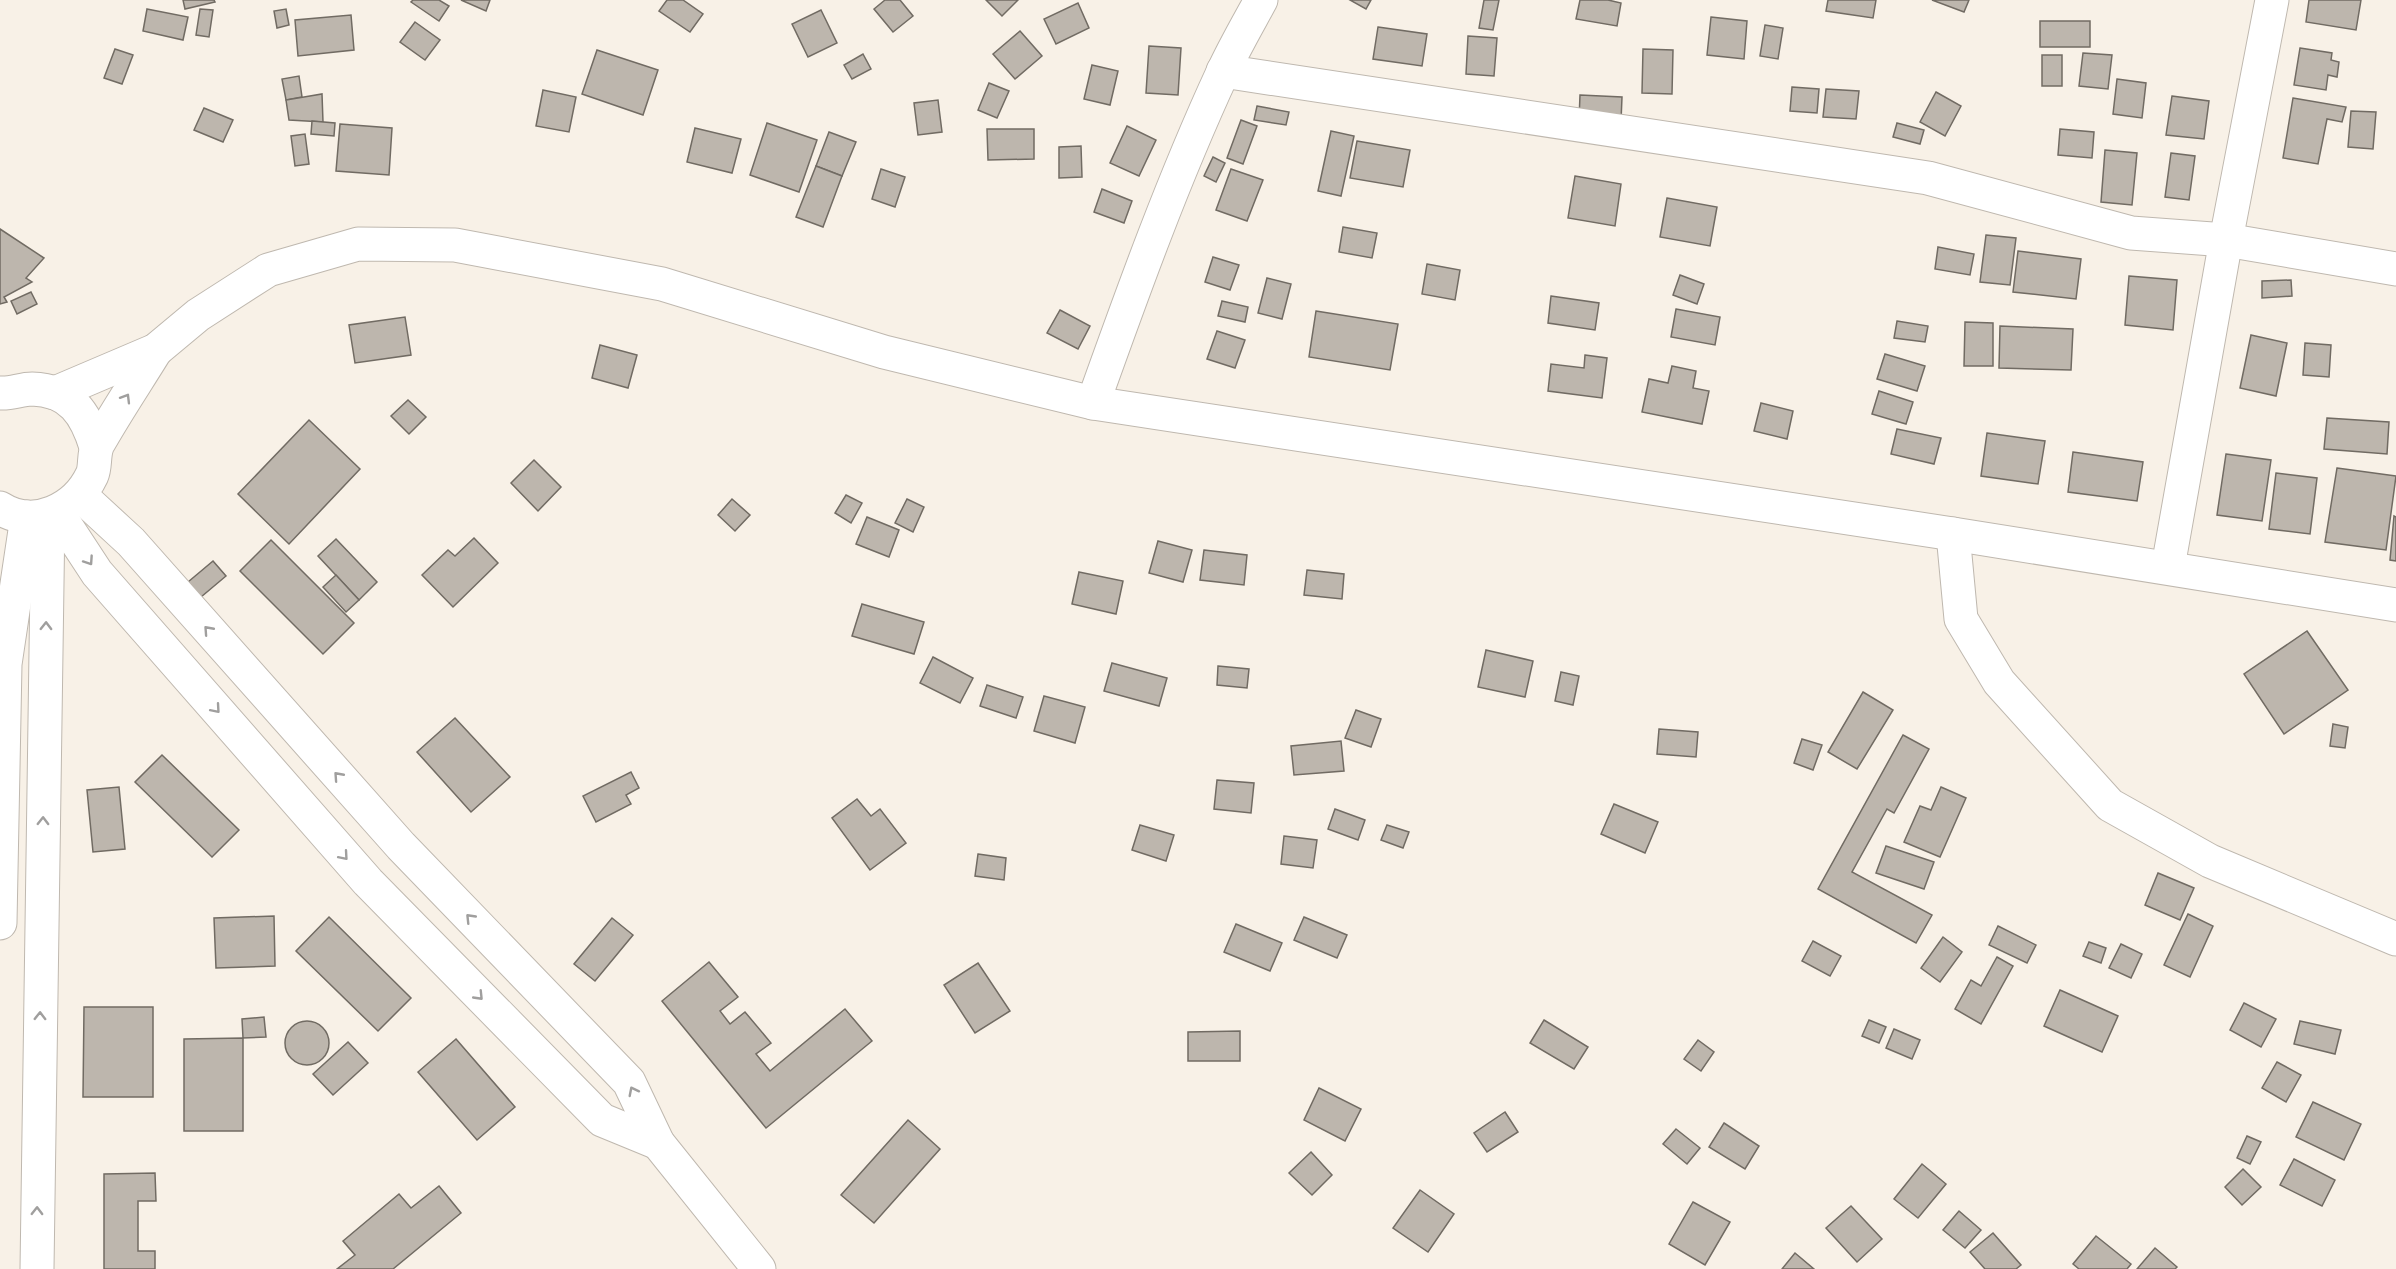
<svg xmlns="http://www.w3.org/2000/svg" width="2396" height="1269" font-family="'Exo 2',sans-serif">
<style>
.building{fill:#bdb6ad;stroke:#716b63;stroke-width:1.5}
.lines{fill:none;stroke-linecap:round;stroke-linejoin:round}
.minor-casing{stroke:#bfb8af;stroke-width:35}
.major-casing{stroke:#bfb8af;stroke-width:35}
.minor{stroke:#fff;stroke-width:33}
.major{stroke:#fff;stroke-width:33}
.oneway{stroke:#a09f9e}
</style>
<rect width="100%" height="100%" fill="#f8f1e7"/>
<g class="building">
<polygon points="183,0 214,0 215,2 185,9"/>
<polygon points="413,0 439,0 449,6 439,21 411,2"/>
<polygon points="461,0 490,0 486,11"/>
<polygon points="667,0 683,0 703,14 690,32 659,11"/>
<polygon points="885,0 900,0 913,16 893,32 874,9"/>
<polygon points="986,0 1018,0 1002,16"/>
<polygon points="1350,0 1371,0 1366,9"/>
<polygon points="1484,0 1499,0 1493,30 1479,28"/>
<polygon points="1580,0 1608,0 1621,3 1617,26 1576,19"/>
<polygon points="1828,0 1876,0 1873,18 1826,11"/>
<polygon points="1932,0 1969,0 1964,12"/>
<polygon points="2309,0 2361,0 2356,30 2306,22"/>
<polygon points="1078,3 1089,28 1056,44 1044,19"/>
<polygon points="147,9 188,17 183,40 143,31"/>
<polygon points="200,9 213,10 209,37 196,35"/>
<polygon points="286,9 289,25 277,28 274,11"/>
<polygon points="821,10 837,43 808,57 792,24"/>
<polygon points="351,15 354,50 298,56 295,20"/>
<polygon points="1711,17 1747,21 1744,59 1707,55"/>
<rect x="2040" y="21" width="50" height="26"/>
<polygon points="415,22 440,40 425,60 400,42"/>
<polygon points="1765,25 1783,28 1778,59 1760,56"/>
<polygon points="1378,27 1427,34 1422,66 1373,59"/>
<polygon points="1020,31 1042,56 1015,79 993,54"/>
<polygon points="1468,36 1497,38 1494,76 1466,74"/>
<polygon points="1149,46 1181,48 1178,95 1146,93"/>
<polygon points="2300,48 2332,53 2331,60 2339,62 2337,77 2328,75 2326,90 2294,85"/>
<polygon points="115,49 133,55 122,84 104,78"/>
<polygon points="1643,49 1673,50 1672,94 1642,93"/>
<polygon points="597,50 658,70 643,115 582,94"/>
<polygon points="2083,53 2112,55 2108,89 2079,86"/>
<polygon points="863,54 871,69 852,79 844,65"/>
<rect x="2042" y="55" width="20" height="31"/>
<polygon points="1092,65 1118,71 1110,105 1084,99"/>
<polygon points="299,76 302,97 286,100 282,79"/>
<polygon points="2117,79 2146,83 2142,118 2113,114"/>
<polygon points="989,83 1009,91 997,118 978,110"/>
<polygon points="1792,87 1819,89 1817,113 1790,111"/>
<polygon points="1826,89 1859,91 1856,119 1823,117"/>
<polygon points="543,90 576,97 569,132 536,126"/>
<polygon points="1936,92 1961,106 1945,136 1920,122"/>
<polygon points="322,94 323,122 289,120 286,100"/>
<polygon points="1580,95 1622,97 1621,121 1579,120"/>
<polygon points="2172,96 2209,101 2204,139 2166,135"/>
<polygon points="2293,98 2346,107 2342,122 2327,119 2318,164 2283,158"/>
<polygon points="938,100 942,132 918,135 914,103"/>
<polygon points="1257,106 1289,112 1286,125 1254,120"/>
<polygon points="204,108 233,120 223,142 194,130"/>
<polygon points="2351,111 2376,112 2373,149 2348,147"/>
<polygon points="1241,120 1257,126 1243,164 1227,158"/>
<polygon points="312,121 335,123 334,136 311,134"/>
<polygon points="767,123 817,140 799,192 750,175"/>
<polygon points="1897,123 1924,130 1920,144 1893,137"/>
<polygon points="340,124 392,128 389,175 336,171"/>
<polygon points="1127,126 1156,140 1139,176 1110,163"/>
<polygon points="695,128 741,139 732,173 687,162"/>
<polygon points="987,129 1034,129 1034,159 988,160"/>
<polygon points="2060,129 2094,132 2092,158 2058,155"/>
<polygon points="1331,131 1354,136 1341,196 1318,191"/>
<polygon points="829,132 856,142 842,176 816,166"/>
<polygon points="305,134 309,164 295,166 291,136"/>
<polygon points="1357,141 1410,150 1403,187 1350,178"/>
<polygon points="1081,146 1082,177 1059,178 1059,147"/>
<polygon points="2105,150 2137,153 2132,205 2101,202"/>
<polygon points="2171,153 2195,156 2189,200 2165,197"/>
<polygon points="1213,157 1225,163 1216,182 1204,176"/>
<polygon points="816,166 842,176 823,227 796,217"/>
<polygon points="881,169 905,177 895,207 872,199"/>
<polygon points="1231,169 1263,180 1247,221 1216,210"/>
<polygon points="1575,176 1621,184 1615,226 1568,218"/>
<polygon points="1102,189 1132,201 1124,223 1094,212"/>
<polygon points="1667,198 1717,207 1710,246 1660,237"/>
<polygon points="1343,227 1377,233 1372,258 1339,252"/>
<polygon points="0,229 44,258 26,278 32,282 4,297 7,302 0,304"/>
<polygon points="1986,235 2016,238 2010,285 1980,282"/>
<polygon points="1938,247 1974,254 1970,275 1935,269"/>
<polygon points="2018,251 2081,259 2076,299 2013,292"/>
<polygon points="1213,257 1239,265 1230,290 1205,282"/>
<polygon points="1427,264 1460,270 1455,300 1422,294"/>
<polygon points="1680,275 1704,284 1697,304 1673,295"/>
<polygon points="2129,276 2177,280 2173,330 2125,325"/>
<polygon points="1267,278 1291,284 1282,319 1258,313"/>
<polygon points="2291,280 2292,296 2262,298 2262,281"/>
<polygon points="31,292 37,304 17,314 11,301"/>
<polygon points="1551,296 1599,303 1595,330 1548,323"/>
<polygon points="1222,301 1248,307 1245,322 1218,316"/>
<polygon points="1676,309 1720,317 1715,345 1671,337"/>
<polygon points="1060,310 1090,326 1078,349 1047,333"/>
<polygon points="1316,311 1398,324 1390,370 1309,357"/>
<polygon points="405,317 411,355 355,363 349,325"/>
<polygon points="1897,321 1928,326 1925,342 1894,338"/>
<polygon points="1965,322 1993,323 1993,366 1964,366"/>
<polygon points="2000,326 2073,329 2071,370 1999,368"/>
<polygon points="1217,331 1245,340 1235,368 1207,359"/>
<polygon points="2251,335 2287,343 2276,396 2240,388"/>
<polygon points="2305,343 2331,345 2329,377 2303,375"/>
<polygon points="600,345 637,355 628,388 592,378"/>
<polygon points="1885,354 1925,366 1917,391 1877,379"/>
<polygon points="1585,355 1607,358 1602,398 1548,391 1551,364 1584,368"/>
<polygon points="1672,366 1696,371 1693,388 1709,391 1702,424 1642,412 1649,379 1668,383"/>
<polygon points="1879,391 1913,402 1906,424 1872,414"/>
<polygon points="408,400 426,417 409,434 391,416"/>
<polygon points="1761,403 1793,411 1787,439 1754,431"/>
<polygon points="2327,418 2389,422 2387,454 2324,449"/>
<polygon points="309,420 360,469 289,544 238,494"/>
<polygon points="1897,429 1941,438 1934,464 1891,454"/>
<polygon points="1987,433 2045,441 2038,484 1981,476"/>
<polygon points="2073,452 2143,462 2137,501 2068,492"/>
<polygon points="2226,454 2271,460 2262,521 2217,515"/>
<polygon points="534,460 561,487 538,511 511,483"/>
<polygon points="2337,468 2396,476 2386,550 2325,542"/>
<polygon points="2276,473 2317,478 2310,534 2269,529"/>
<polygon points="846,495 862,503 851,523 835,513"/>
<polygon points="732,499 750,515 735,531 718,515"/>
<polygon points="907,499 924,507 913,532 895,523"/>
<polygon points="2394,516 2396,517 2396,561 2390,560"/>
<polygon points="867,517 899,530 889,557 856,544"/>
<polygon points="474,538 498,563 453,607 422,575 448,550 455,556"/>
<polygon points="336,539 377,582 359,600 318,556"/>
<polygon points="271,540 354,623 323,654 240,571"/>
<polygon points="1158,541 1192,550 1183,582 1149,573"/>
<polygon points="1204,550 1247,555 1244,585 1200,580"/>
<polygon points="213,561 226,576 201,597 188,582"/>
<polygon points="1307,570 1344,574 1342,599 1304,595"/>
<polygon points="1079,572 1123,581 1116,614 1072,604"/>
<polygon points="336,575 359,600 346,612 323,587"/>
<polygon points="862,604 924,622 914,654 852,636"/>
<polygon points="2307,631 2348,690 2284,734 2244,674"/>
<polygon points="1486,650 1533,661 1525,697 1478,687"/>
<polygon points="933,657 973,678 960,703 920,683"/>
<polygon points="1112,663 1167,678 1159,706 1104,691"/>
<polygon points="1218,666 1249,669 1247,688 1217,685"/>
<polygon points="1561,672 1579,676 1573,705 1555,701"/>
<polygon points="987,685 1023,697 1016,718 980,706"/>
<polygon points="1863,692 1893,710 1857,769 1828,752"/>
<polygon points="1044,696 1085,707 1075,743 1034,731"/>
<polygon points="1356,710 1381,719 1371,747 1345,738"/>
<polygon points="455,718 510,777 471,812 417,752"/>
<polygon points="2333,724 2348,727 2345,748 2330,746"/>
<polygon points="1659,729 1698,732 1696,757 1657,754"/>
<polygon points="1903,735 1929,749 1894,813 1887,809 1852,872 1932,915 1916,943 1818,889"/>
<polygon points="1802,739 1822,745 1813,770 1794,763"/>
<polygon points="1341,741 1344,771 1294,775 1291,746"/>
<polygon points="162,755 239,830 212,857 135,782"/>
<polygon points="631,772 639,788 626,795 631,804 596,822 583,796"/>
<polygon points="1217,780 1254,783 1251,813 1214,809"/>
<polygon points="119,787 125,849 93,852 87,790"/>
<polygon points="1941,787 1966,798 1940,857 1904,842 1920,806 1931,810"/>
<polygon points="857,799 871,816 880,809 906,843 870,870 832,818"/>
<polygon points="1614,804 1658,822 1645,853 1601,834"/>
<polygon points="1335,809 1365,820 1358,840 1328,829"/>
<polygon points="1140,825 1174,835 1166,861 1132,850"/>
<polygon points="1387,825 1409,832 1403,848 1381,840"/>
<polygon points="1284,836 1317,840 1313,868 1281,864"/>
<polygon points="1886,846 1934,862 1924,889 1876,873"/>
<polygon points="978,854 1006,858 1004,880 975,876"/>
<polygon points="2158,873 2194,888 2180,920 2145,905"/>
<polygon points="2188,914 2213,926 2190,977 2164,965"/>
<polygon points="274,916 275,966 216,968 214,918"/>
<polygon points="329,917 411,998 378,1031 296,951"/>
<polygon points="1304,917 1347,935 1337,958 1294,940"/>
<polygon points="612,918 633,935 595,981 574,964"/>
<polygon points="1236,924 1282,943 1270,971 1224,952"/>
<polygon points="1998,926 2036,945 2027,963 1989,945"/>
<polygon points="1943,937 1962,952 1940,982 1921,968"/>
<polygon points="1813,941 1841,956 1830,976 1802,961"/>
<polygon points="2089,942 2106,948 2101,963 2083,956"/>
<polygon points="2121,944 2142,954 2131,978 2109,968"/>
<polygon points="1997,957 2013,966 1981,1024 1955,1009 1971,980 1981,986"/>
<polygon points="709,962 738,997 720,1011 730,1024 745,1012 771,1043 756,1054 770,1071 845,1009 872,1041 766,1128 662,1001"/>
<polygon points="978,963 1010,1011 975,1033 944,985"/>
<polygon points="2060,990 2118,1016 2102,1052 2044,1026"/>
<polygon points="2244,1003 2276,1019 2261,1047 2230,1030"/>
<polygon points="84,1007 153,1007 153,1097 83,1097"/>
<polygon points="264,1017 266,1037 243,1038 242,1019"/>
<polygon points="1544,1020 1588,1047 1574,1069 1530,1043"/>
<polygon points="1869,1020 1886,1027 1879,1043 1862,1036"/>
<polygon points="2300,1021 2341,1030 2335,1054 2294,1044"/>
<circle cx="307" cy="1043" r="22"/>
<polygon points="1894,1029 1920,1040 1912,1059 1886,1048"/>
<polygon points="1240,1031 1240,1061 1188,1061 1188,1032"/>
<polygon points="243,1038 243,1131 184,1131 184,1039"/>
<polygon points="456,1039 515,1107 477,1140 418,1072"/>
<polygon points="1698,1040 1714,1052 1701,1071 1684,1059"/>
<polygon points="348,1042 368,1063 333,1095 313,1074"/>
<polygon points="2277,1062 2301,1075 2286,1102 2262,1088"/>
<polygon points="1319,1088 1361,1109 1345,1141 1304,1120"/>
<polygon points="2313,1102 2361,1124 2344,1160 2296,1137"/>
<polygon points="1505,1112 1518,1132 1487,1152 1474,1133"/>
<polygon points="908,1120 940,1149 874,1223 841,1195"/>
<polygon points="1724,1123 1759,1146 1745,1169 1709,1147"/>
<polygon points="1676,1129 1700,1148 1687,1164 1663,1144"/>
<polygon points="2247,1136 2261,1142 2250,1164 2237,1158"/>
<polygon points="1311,1152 1332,1175 1312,1195 1289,1173"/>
<polygon points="2294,1159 2335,1180 2322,1206 2280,1185"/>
<polygon points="1922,1164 1946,1184 1918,1218 1894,1199"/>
<polygon points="2243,1169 2261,1187 2242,1205 2225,1187"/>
<polygon points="155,1173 156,1201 138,1201 138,1251 155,1251 155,1269 104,1269 104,1174"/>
<polygon points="439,1186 461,1213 393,1269 337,1269 355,1255 343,1241 399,1194 411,1208"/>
<polygon points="1420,1190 1454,1214 1428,1252 1393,1228"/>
<polygon points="1693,1202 1730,1222 1705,1265 1669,1244"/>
<polygon points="1851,1206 1882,1239 1857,1262 1826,1228"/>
<polygon points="1959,1211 1981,1230 1965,1248 1943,1230"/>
<polygon points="1993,1233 2021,1265 2016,1269 1985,1269 1970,1252"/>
<polygon points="2096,1236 2131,1264 2127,1269 2079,1269 2073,1264"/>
<polygon points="2155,1248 2177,1267 2175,1269 2137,1269"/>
<polygon points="1795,1253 1814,1269 1782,1269"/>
</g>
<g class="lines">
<g class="minor-casing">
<g id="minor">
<polyline points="1223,71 1928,178 2131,233 2226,240 2396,269"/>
<path d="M 1093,403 C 1133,291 1173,180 1223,72 C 1234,48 1248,24 1261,0"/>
<polyline points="80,495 131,542 401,846 629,1082 658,1143 759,1269"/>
<polyline points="57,512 97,573 368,882 602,1120 658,1143"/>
<polyline points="1953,534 1961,619 1999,682 2110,805 2210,861 2396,939"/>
<polyline points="2168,567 2226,240 2272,0"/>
</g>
</g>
<g class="major-casing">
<g id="major">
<path d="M 0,393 C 11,394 21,389 32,389 C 71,390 86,414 96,447"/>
<polyline points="55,393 156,350 198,315 268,270 358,244 455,245 662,284 884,352 1093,403 1953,534 2396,605"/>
<path d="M 0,508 C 34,530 76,509 92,475 C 96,466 93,454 98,444 C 116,412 137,381 156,350"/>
<polyline points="0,923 5,664 27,517"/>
<polyline points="37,1269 48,515"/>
</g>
</g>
<use href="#minor" class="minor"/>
<use href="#major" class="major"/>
</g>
<defs><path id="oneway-chevron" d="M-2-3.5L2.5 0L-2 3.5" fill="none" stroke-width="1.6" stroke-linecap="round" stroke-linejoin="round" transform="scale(1.5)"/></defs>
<g class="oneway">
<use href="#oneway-chevron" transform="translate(126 398) rotate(-59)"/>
<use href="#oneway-chevron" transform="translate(89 561) rotate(56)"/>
<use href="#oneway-chevron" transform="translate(46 626) rotate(-89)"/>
<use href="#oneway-chevron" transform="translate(208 630) rotate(-132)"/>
<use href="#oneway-chevron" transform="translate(216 709) rotate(49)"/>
<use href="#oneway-chevron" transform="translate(338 776) rotate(-132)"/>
<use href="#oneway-chevron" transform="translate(43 821) rotate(-89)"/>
<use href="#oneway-chevron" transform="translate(344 856) rotate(49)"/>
<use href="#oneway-chevron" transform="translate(470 918) rotate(-134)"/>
<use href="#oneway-chevron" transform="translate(479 996) rotate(46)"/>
<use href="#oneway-chevron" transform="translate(40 1016) rotate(-89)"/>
<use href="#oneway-chevron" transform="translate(633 1091) rotate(-117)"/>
<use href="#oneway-chevron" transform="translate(37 1211) rotate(-89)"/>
</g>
</svg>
